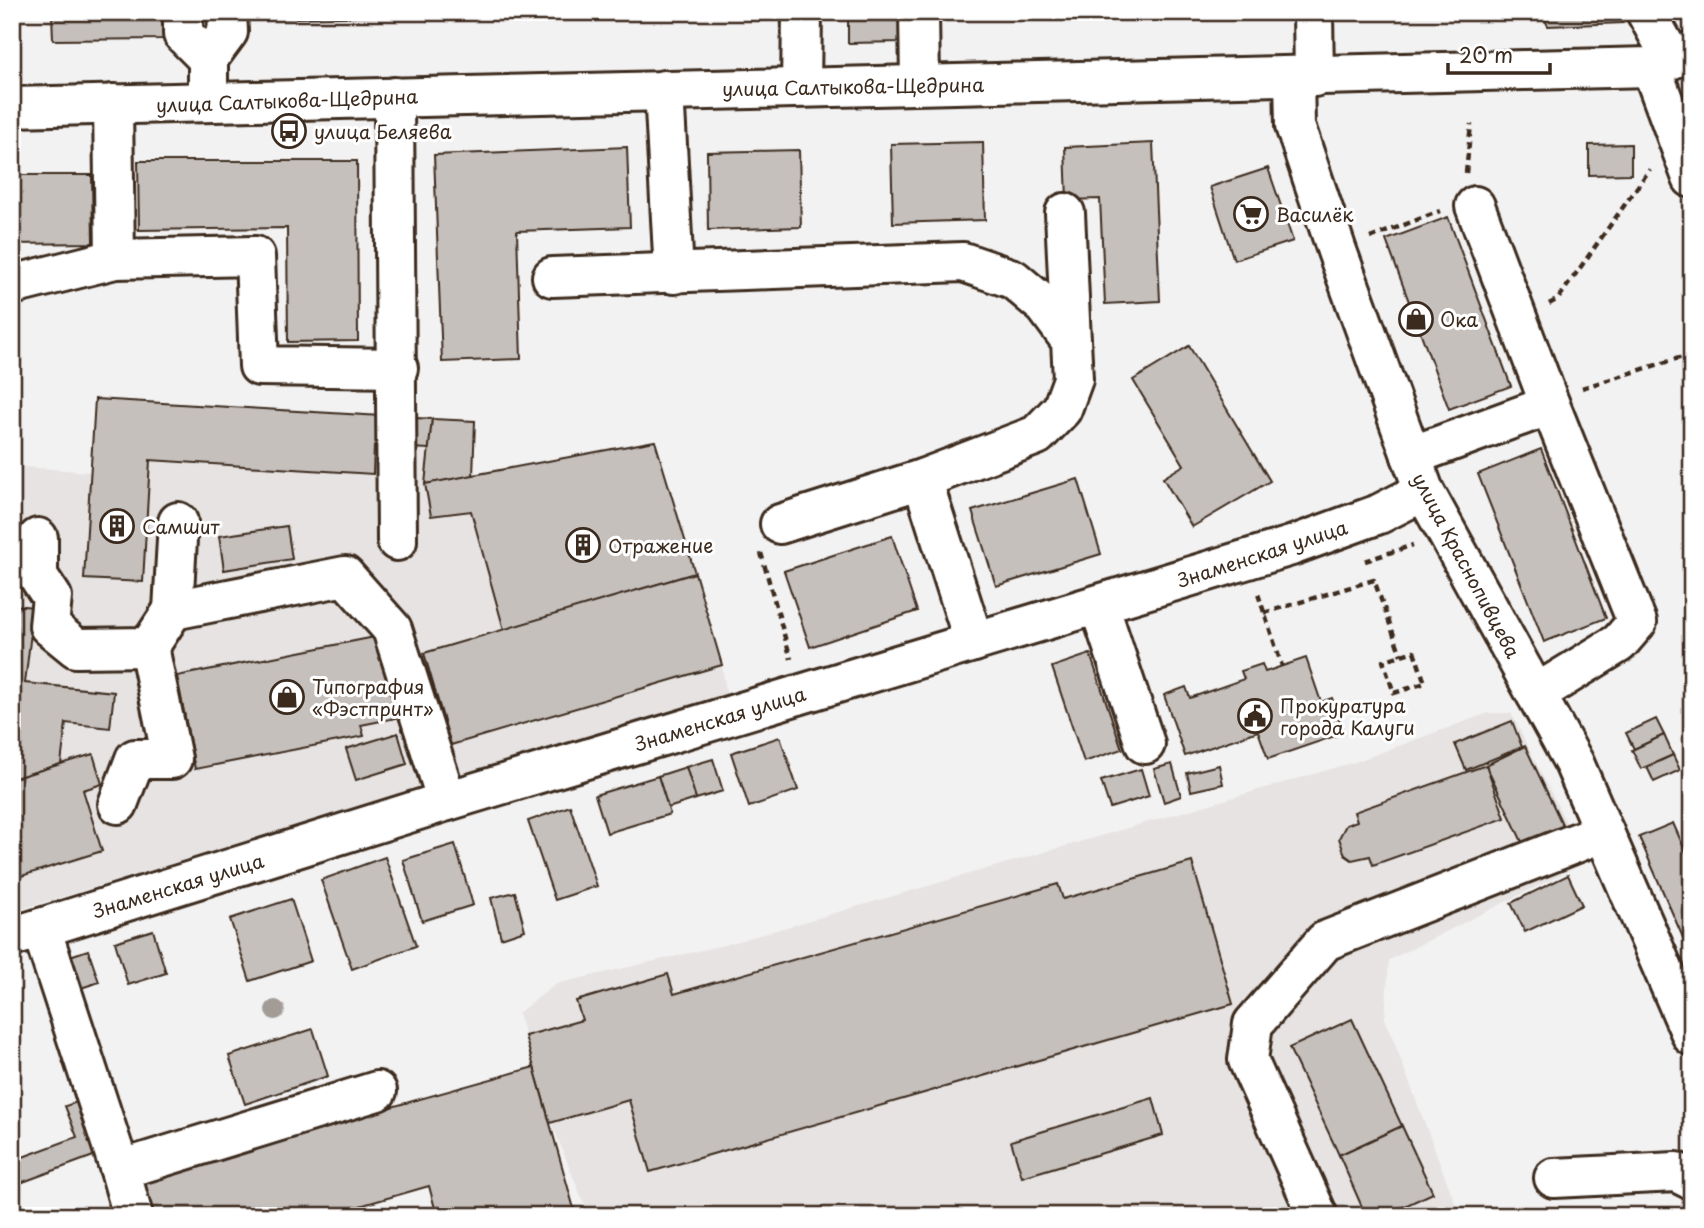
<svg xmlns="http://www.w3.org/2000/svg" width="1704" height="1228" font-family="'Playpen Sans',sans-serif">
<style>
.built{fill:#e6e3e2}
.building{fill:#c6c0bd;stroke:#3b2a1e;stroke-width:2}
.lines{fill:none;stroke-linecap:round;stroke-linejoin:round}
.minor-casing{stroke:#3b2a1e;stroke-width:44}
.major-casing{stroke:#3b2a1e;stroke-width:44}
.path{stroke:#3b2a1e;stroke-width:4.5;stroke-dasharray:7 5;stroke-linecap:butt}
.minor{stroke:#fff;stroke-width:38}
.major{stroke:#fff;stroke-width:38}
.tree{fill:#a39c96}
.labels{text-anchor:middle;dominant-baseline:central;stroke-width:6;stroke-linejoin:round;paint-order:stroke}
.street-label{font-size:19px;fill:#3b2a1e;stroke:#fff}
.poi-label{font-size:19px;fill:#3b2a1e;stroke:#fff;text-anchor:start}
</style>
<rect width="100%" height="100%" fill="#f3f2f2"/>
<filter id="ink" filterUnits="userSpaceOnUse"><feTurbulence type="fractalNoise" baseFrequency=".0143" numOctaves="2"/><feDisplacementMap in="SourceGraphic" scale="14" xChannelSelector="R" yChannelSelector="G"/><feConvolveMatrix kernelMatrix="1 2 1 2 8 2 1 2 1" color-interpolation-filters="sRGB"/></filter>
<g filter="url(#ink)">
<g class="built">
<polygon points="95,399 475,421 473,476 722,665 727,698 12,912 12,466 90,472"/>
<polygon points="1488,713 1511,713 1586,862 1389,960 1385,1018 1460,1216 589,1216 553,1127 518,1013 556,984 728,944 1355,762"/>
</g>
<g class="building">
<polygon points="52,12 165,12 165,39 53,40"/>
<polygon points="248,12 435,12 435,15 248,19"/>
<polygon points="435,12 578,12 435,15"/>
<polygon points="848,12 903,12 903,42 848,43"/>
<polygon points="1541,12 1617,12 1623,23 1548,26"/>
<polygon points="983,142 985,220 893,223 891,144"/>
<polygon points="1153,143 1160,301 1105,304 1100,199 1067,200 1065,147"/>
<polygon points="1631,144 1631,174 1589,175 1589,145"/>
<polygon points="627,147 630,227 517,231 521,359 442,362 434,155"/>
<polygon points="799,150 801,227 708,230 707,152"/>
<polygon points="138,161 357,161 358,341 288,342 287,228 139,230"/>
<polygon points="1268,168 1293,241 1234,260 1210,187"/>
<polygon points="12,175 92,175 93,243 12,244"/>
<polygon points="1448,217 1511,386 1449,409 1386,240"/>
<polygon points="1189,346 1270,481 1192,527 1163,478 1184,465 1133,380"/>
<polygon points="95,399 432,419 429,449 374,446 373,474 150,460 143,582 84,579"/>
<polygon points="432,419 475,421 473,476 425,484"/>
<polygon points="655,441 695,573 504,630 471,511 431,516 425,484"/>
<polygon points="1541,449 1606,618 1544,642 1478,474"/>
<polygon points="1078,479 1101,554 996,586 972,511"/>
<polygon points="287,526 292,559 224,570 219,536"/>
<polygon points="892,536 917,611 810,647 784,571"/>
<polygon points="695,573 722,665 451,745 424,653"/>
<polygon points="12,605 34,607 25,683 114,692 110,728 66,723 61,764 12,779"/>
<polygon points="380,636 396,718 361,725 364,736 195,769 177,676"/>
<polygon points="1090,654 1122,749 1084,762 1052,667"/>
<polygon points="1306,658 1321,702 1332,698 1344,733 1268,759 1258,731 1185,756 1164,695 1186,687 1190,698 1244,679 1241,671 1262,664 1265,672"/>
<polygon points="1656,719 1664,735 1634,749 1626,733"/>
<polygon points="1512,721 1522,747 1466,770 1455,744"/>
<polygon points="398,733 407,764 356,780 346,749"/>
<polygon points="1664,735 1673,755 1641,769 1632,750"/>
<polygon points="780,737 798,790 749,807 731,753"/>
<polygon points="1525,746 1563,826 1523,844 1486,765"/>
<polygon points="93,754 102,784 83,790 102,851 12,879 12,779"/>
<polygon points="1673,755 1680,770 1654,782 1647,767"/>
<polygon points="713,759 723,791 696,799 686,767"/>
<polygon points="1172,764 1181,796 1164,802 1154,769"/>
<polygon points="1219,765 1223,784 1191,791 1187,773"/>
<polygon points="1486,765 1505,818 1373,865 1370,856 1352,860 1345,855 1339,838 1346,825 1357,821 1354,812"/>
<polygon points="686,767 696,799 668,808 658,776"/>
<polygon points="1141,769 1149,796 1110,808 1101,781"/>
<polygon points="658,776 670,814 607,833 595,795"/>
<polygon points="570,806 597,886 555,900 528,821"/>
<polygon points="1673,823 1692,866 1692,948 1688,949 1639,837"/>
<polygon points="455,844 473,905 422,921 403,860"/>
<polygon points="385,857 416,946 352,969 321,880"/>
<polygon points="1192,862 1233,1004 650,1172 629,1100 550,1123 525,1036 582,1020 576,1001 668,974 674,994 1058,884 1063,899"/>
<polygon points="1568,875 1582,905 1525,932 1511,903"/>
<polygon points="515,892 525,930 501,938 491,898"/>
<polygon points="291,899 311,961 250,981 230,919"/>
<polygon points="153,930 166,973 128,985 115,942"/>
<polygon points="88,950 99,982 78,989 67,957"/>
<polygon points="1352,1019 1402,1126 1339,1155 1289,1048"/>
<polygon points="313,1029 328,1076 245,1104 229,1056"/>
<polygon points="534,1067 576,1216 437,1216 429,1186 325,1216 153,1216 142,1177"/>
<polygon points="1153,1098 1163,1135 1022,1177 1011,1141"/>
<polygon points="86,1099 96,1155 12,1186 12,1161 77,1137 65,1106"/>
<polygon points="1402,1126 1433,1193 1383,1216 1366,1216 1339,1155"/>
</g>
<g class="lines">
<g class="minor-casing">
<g id="minor">
<polyline points="183,12 183,34 208,59 208,102"/>
<polyline points="919,12 920,84"/>
<polyline points="1313,12 1314,77"/>
<polyline points="1646,12 1672,59"/>
<polyline points="208,59 228,32 227,12"/>
<polyline points="1651,67 1692,178"/>
<polyline points="1294,77 1295,126 1337,251 1424,491 1574,763 1692,1036"/>
<polyline points="801,87 802,12"/>
<polyline points="664,90 674,274"/>
<polyline points="394,97 397,541"/>
<polyline points="113,104 115,259"/>
<polyline points="1065,213 1071,341"/>
<polyline points="552,277 963,262 1013,279 1045,306 1071,341 1073,379 1062,409 1037,435 922,479 780,524"/>
<polyline points="12,285 115,259 255,256 259,366 398,368"/>
<polyline points="1411,456 1550,405 1475,206"/>
<polyline points="922,479 974,642"/>
<polyline points="178,522 173,610 345,576 392,629 447,801"/>
<polyline points="38,538 38,576 52,597 49,626 76,648 149,647 173,610"/>
<polyline points="1099,605 1145,744"/>
<polyline points="1536,694 1619,643 1637,622 1550,405"/>
<polyline points="118,804 135,759 172,759 149,647"/>
<polyline points="41,928 120,1170 377,1091"/>
<polyline points="12,937 447,801 1291,546 1379,514 1424,491"/>
<polyline points="120,1170 133,1216"/>
<polyline points="1554,1178 1676,1172 1692,1180"/>
<polyline points="1318,1216 1248,1060 1253,1024 1325,941 1604,832"/>
</g>
</g>
<g class="major-casing">
<polyline id="major" points="12,107 1651,67 1692,51"/>
</g>
<g class="path">
<polyline points="1466,173 1471,124"/>
<polyline points="1370,238 1440,211"/>
<polyline points="1549,304 1558,299 1650,169"/>
<polyline points="1582,388 1692,354"/>
<polyline points="761,553 791,659"/>
<polyline points="1365,561 1413,545"/>
<polyline points="1258,594 1282,666"/>
<polyline points="1264,613 1374,580 1401,655"/>
<polygon points="1414,651 1425,683 1394,693 1383,661"/>
</g>
<use href="#minor" class="minor"/>
<use href="#major" class="major"/>
</g>
<circle class="tree" cx="275" cy="1010" r="10"/>
</g>
<defs>
<g id="bus-ring" transform="scale(1.75)"><circle r="9.5" fill="#fff" stroke="#3b2a1e" stroke-width="1.5"/><path d="M-5-6H5V4H4V6H2V4H-2V6H-4V4H-5ZM-3.5-4V0h7V-4ZM-3.5 1.2v1.5H-2V1.2ZM2 1.2v1.5H3.5V1.2Z" fill="#3b2a1e"/></g>
<g id="supermarket-ring" transform="scale(1.75)"><circle r="9.5" fill="#fff" stroke="#3b2a1e" stroke-width="1.5"/><path d="M-6-5.5h2.5l.6 2H6L4.5 2H-2.5L-4.4-4H-6ZM-1.5 3.2a1.3 1.3 0 1 0 .1 0ZM3 3.2a1.3 1.3 0 1 0 .1 0Z" fill="#3b2a1e"/></g>
<g id="shop-ring" transform="scale(1.75)"><circle r="9.5" fill="#fff" stroke="#3b2a1e" stroke-width="1.5"/><path d="M-5-2.5h2.3a2.7 3.5 0 0 1 5.4 0H5L5.5 6h-11ZM-1.5-2.5h3a1.5 2.3 0 0 0-3 0Z" fill="#3b2a1e"/></g>
<g id="building-ring" transform="scale(1.75)"><circle r="9.5" fill="#fff" stroke="#3b2a1e" stroke-width="1.5"/><path d="M-4-6H4V6H1V3H-1V6H-4ZM-2.5-4.3h1.7v1.8h-1.7ZM.8-4.3h1.7v1.8H.8ZM-2.5-1h1.7V.8h-1.7ZM.8-1h1.7V.8H.8Z" fill="#3b2a1e"/></g>
<g id="civic-ring" transform="scale(1.75)"><circle r="9.5" fill="#fff" stroke="#3b2a1e" stroke-width="1.5"/><path d="M-.6-6.5H3V-4.5H.6V-3L4-1V1h2V6H-6V1h2V-1L-.6-3ZM-1.2 2.5V6h2.4V2.5Z" fill="#3b2a1e"/></g>
</defs>
<g fill-rule="evenodd">
<use href="#bus-ring" x="289" y="131"/>
<use href="#supermarket-ring" x="1251" y="214"/>
<use href="#shop-ring" x="1416" y="319"/>
<use href="#building-ring" x="117" y="526"/>
<use href="#building-ring" x="583" y="545"/>
<use href="#shop-ring" x="287" y="697"/>
<use href="#civic-ring" x="1255" y="716"/>
</g>
<g class="labels">
<g class="street-label">
<text transform="translate(853 86) rotate(-1)">улица Салтыкова-Щедрина</text>
<text transform="translate(287 100) rotate(-2)">улица Салтыкова-Щедрина</text>
<text transform="translate(1262 553) rotate(-18)">Знаменская улица</text>
<text transform="translate(1467 565) rotate(62)">улица Краснопивцева</text>
<text transform="translate(720 718) rotate(-17)">Знаменская улица</text>
<text transform="translate(178 885) rotate(-17)">Знаменская улица</text>
</g>
<g class="poi-label">
<text x="314" y="131">улица Беляева</text>
<text x="1276" y="214">Василёк</text>
<text x="1440" y="319">Ока</text>
<text x="142" y="526">Самшит</text>
<text x="608" y="545">Отражение</text>
<text x="312" y="686">Типография<tspan x="312" dy="22">«Фэстпринт»</tspan></text>
<text x="1280" y="705">Прокуратура<tspan x="1280" dy="22">города Калуги</tspan></text>
</g>
</g>
<rect width="1704" height="1228" fill="none" stroke="#fff" stroke-width="42"/>
<rect x="21" y="21" width="1662" height="1186" fill="none" stroke="#3b2a1e" stroke-width="2.5" filter="url(#ink)"/>
<path d="M1448 63v10h102v-10" fill="none" stroke="#3b2a1e" stroke-width="3.5"/>
<text x="1459" y="63" font-size="21" fill="#3b2a1e" stroke="#ffffff" stroke-width="5" paint-order="stroke">20 m</text>
</svg>
